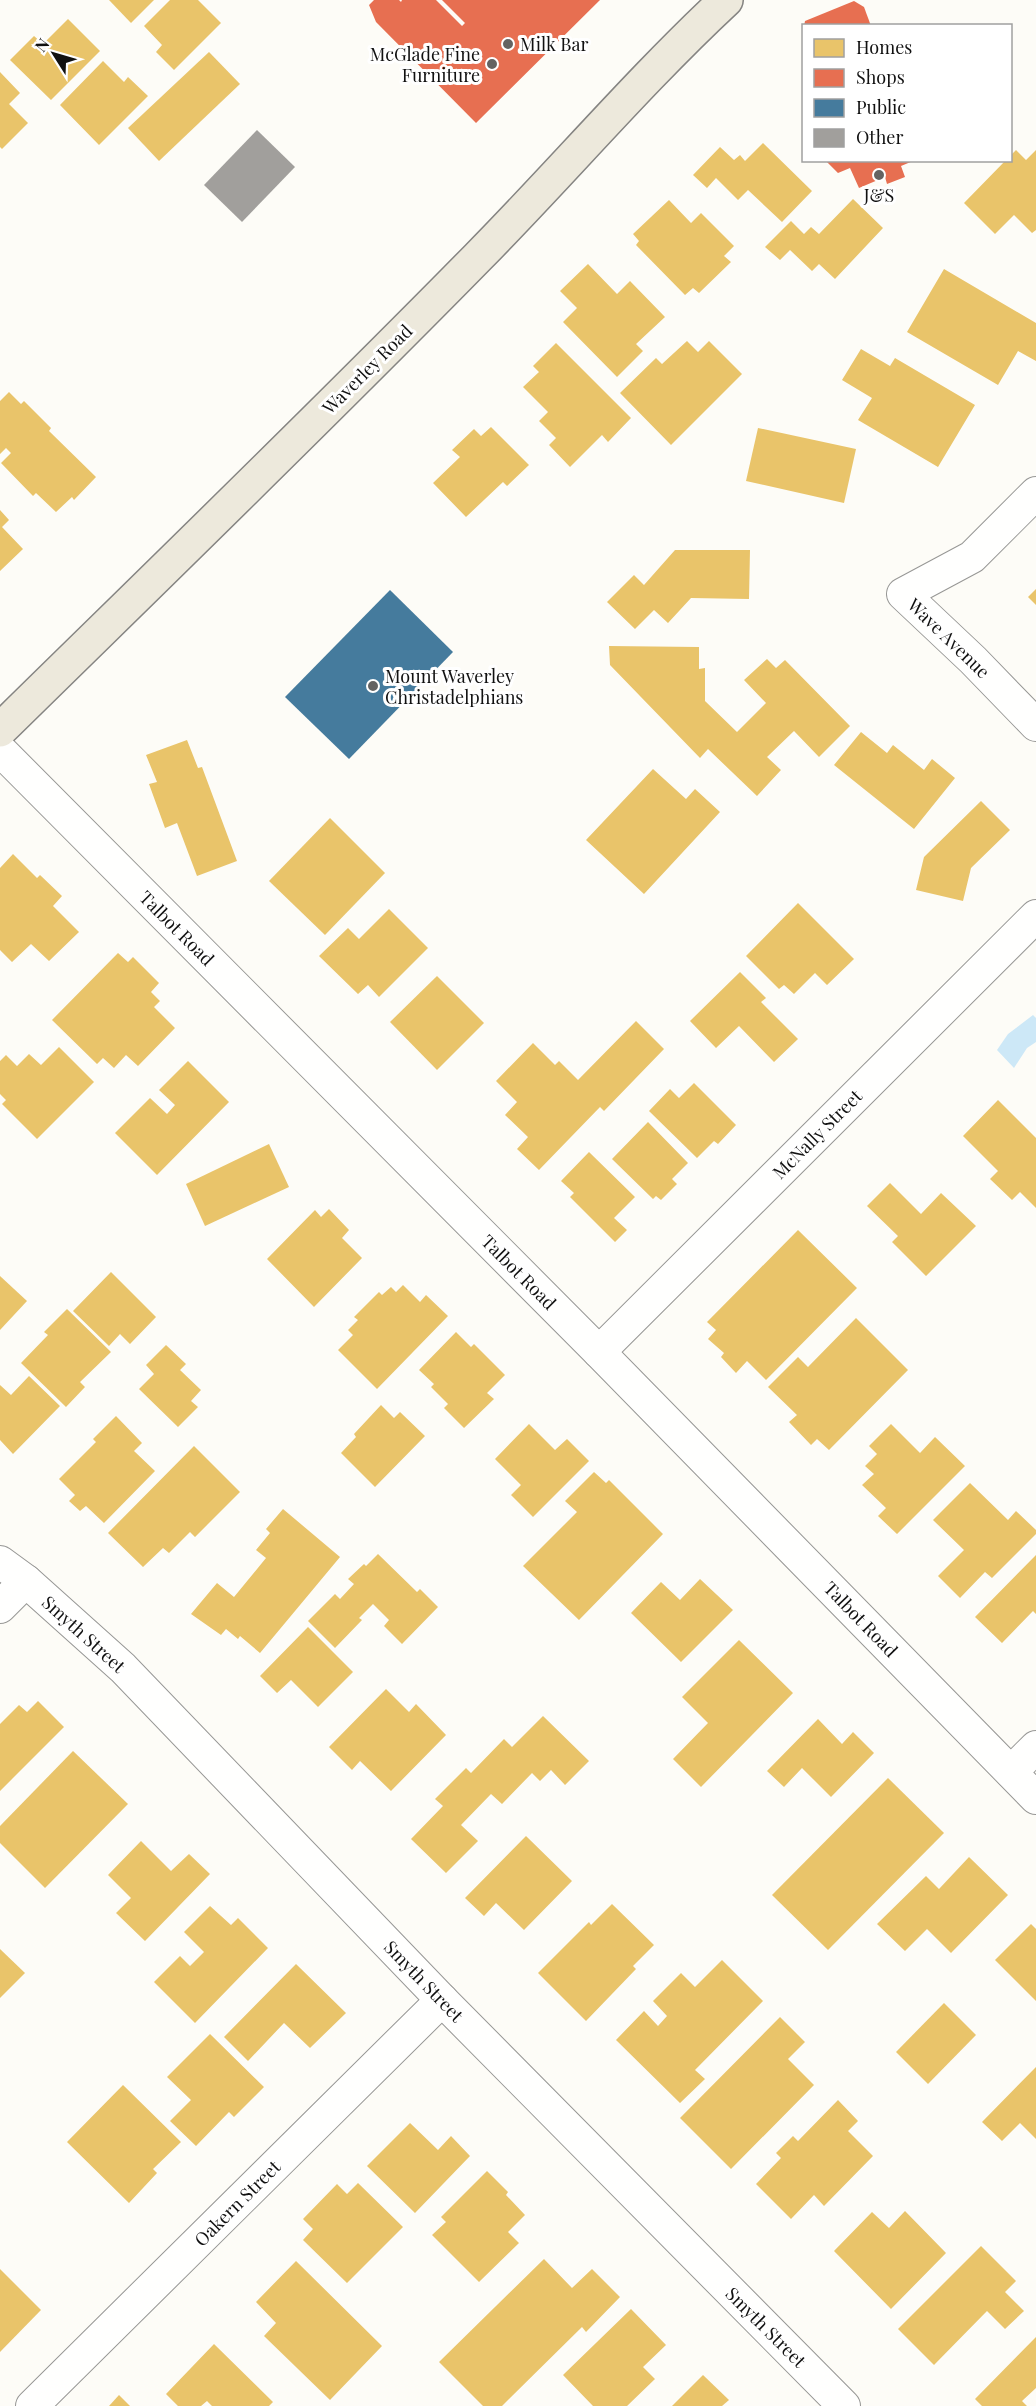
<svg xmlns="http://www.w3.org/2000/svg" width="1036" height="2406" font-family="'Playfair Display',serif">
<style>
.water{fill:#cde8f7}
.homes{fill:#e9c46a}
.shops{fill:#e76f51}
.public{fill:#457b9d}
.building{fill:#a19f9c}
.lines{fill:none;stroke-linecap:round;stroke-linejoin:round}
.street-casing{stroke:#979795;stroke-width:34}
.primary-casing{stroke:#858482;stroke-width:36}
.street{stroke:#fffffe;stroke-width:32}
.primary{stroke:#ede9dc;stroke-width:33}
.poi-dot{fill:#646362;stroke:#fff;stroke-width:2}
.labels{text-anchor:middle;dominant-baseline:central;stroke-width:6;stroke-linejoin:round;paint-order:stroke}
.poi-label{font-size:18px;fill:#111;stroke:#fff;text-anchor:start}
.street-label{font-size:18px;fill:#111;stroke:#fff}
</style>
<rect width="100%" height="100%" fill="#fdfcf7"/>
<polygon class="water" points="1033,1015 1036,1018 1036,1042 1027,1048 1014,1068 997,1050 1008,1034"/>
<g class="homes">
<polygon points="109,0 154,0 131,23"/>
<polygon points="170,0 198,0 221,23 174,70 156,52 162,45 144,26"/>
<polygon points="68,19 100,51 51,100 10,60 34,36 43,44"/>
<polygon points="209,52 240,84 159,161 128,128"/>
<polygon points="103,61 124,82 128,77 148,96 99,145 60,105"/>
<polygon points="0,72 20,93 9,104 28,123 2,149 0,147"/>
<polygon points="763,143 812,191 782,222 748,190 738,200 716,178 707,188 693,175 720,147 734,160 740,155 745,161"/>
<polygon points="1016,150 1026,160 1036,150 1036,230 1032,233 1014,215 995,234 964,203 1006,160 1010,160 1010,156"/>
<polygon points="853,199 883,228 835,279 819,264 812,271 790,250 780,260 765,247 791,221 804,234 811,227 819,234"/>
<polygon points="669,200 691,223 701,213 734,246 724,256 731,262 699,293 693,288 685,295 636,245 639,241 633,234"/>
<polygon points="588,264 617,294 630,281 665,317 636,344 643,351 617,377 563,322 577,308 560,291"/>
<polygon points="944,269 1036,323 1036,361 1018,351 998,385 907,332"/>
<polygon points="687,341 698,352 709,341 742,374 671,445 620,393 656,358 662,364"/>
<polygon points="556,343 631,418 608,442 602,435 570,467 549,445 556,438 539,421 548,412 523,387 539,372 533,366"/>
<polygon points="861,349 890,366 895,358 975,405 938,467 858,420 872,398 842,380"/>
<polygon points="9,392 21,404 24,401 51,428 49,431 96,477 74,500 72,497 56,512 36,493 33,496 1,463 11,453 6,448 0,454 0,401"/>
<polygon points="491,427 529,465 507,486 503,482 466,517 433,483 460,457 452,450 474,429 481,436"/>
<polygon points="758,428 856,449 844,503 746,481"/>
<polygon points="0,510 9,520 2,527 23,549 0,571"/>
<polygon points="675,550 750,550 749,599 691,598 668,623 654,610 635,629 607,602 634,575 644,585"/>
<polygon points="1036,589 1036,605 1028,597"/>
<polygon points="609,646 699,647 699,669 705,668 705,701 737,732 766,703 744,680 767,659 776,668 785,660 850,726 819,757 794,731 767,757 781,770 757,796 708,749 700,758 610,665"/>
<polygon points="861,732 887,753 893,745 924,770 932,759 955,778 914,829 834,765"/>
<polygon points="187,740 198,768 202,767 237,861 197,876 177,823 165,828 149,784 157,782 146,755"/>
<polygon points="653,769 686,799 695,789 720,812 644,894 586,840"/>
<polygon points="981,801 1010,830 971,868 963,901 916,890 924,857"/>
<polygon points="330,818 385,873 325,935 269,881"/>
<polygon points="13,854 37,878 40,875 62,896 53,906 79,932 49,961 31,944 12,962 0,950 0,868"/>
<polygon points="798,903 854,959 827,985 815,973 794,994 784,985 779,989 746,956"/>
<polygon points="389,909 428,948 379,997 368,985 358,994 319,956 348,928 359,939"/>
<polygon points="118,953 128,962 133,957 159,983 151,992 160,1001 154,1007 175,1028 138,1066 126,1055 114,1068 103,1058 97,1064 52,1020"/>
<polygon points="740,972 766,998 761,1002 798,1039 774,1062 739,1026 716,1048 690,1021"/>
<polygon points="437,976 484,1023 437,1070 390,1022"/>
<polygon points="636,1021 664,1049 604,1111 600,1107 539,1170 517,1149 528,1137 505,1115 517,1102 496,1081 533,1043 555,1065 559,1061 578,1080"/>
<polygon points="59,1047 94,1082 37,1139 2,1104 6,1100 0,1094 0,1061 6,1055 17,1066 29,1054 41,1065"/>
<polygon points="188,1061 229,1102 157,1175 115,1133 150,1098 167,1114 175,1105 159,1090"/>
<polygon points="694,1083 736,1125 718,1144 714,1141 697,1158 649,1111 670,1089 679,1098"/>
<polygon points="998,1100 1036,1138 1036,1208 1020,1192 1012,1200 990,1179 998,1171 963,1136"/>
<polygon points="648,1122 688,1163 672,1179 677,1184 661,1200 656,1196 653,1199 612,1159"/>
<polygon points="269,1144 289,1187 205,1226 186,1184"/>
<polygon points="589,1152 635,1197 614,1218 627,1230 615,1242 570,1197 574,1193 561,1181"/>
<polygon points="890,1183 921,1214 941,1193 976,1226 926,1276 892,1242 898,1236 867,1206"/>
<polygon points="329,1209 349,1230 342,1238 362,1258 314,1307 267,1259 315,1210 321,1217"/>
<polygon points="798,1230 857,1288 766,1380 747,1361 736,1373 721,1357 724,1353 708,1339 716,1330 707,1322"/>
<polygon points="111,1272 156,1317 130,1344 120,1334 109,1346 73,1311"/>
<polygon points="0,1276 27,1301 0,1330"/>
<polygon points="403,1285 420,1302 426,1295 448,1316 377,1389 338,1350 353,1335 348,1330 358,1320 354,1317 379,1292 382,1295 391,1287 396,1292"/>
<polygon points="67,1309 111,1352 80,1382 85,1387 66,1407 21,1363 48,1335 44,1332"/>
<polygon points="856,1318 908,1370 829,1450 817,1439 811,1445 789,1422 797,1415 768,1387 798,1357 808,1367"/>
<polygon points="456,1332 471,1347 474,1344 505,1375 487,1393 494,1399 464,1428 444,1408 448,1404 431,1387 434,1384 419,1370"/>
<polygon points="166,1345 186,1364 180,1370 201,1390 191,1401 198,1407 178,1427 139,1389 154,1374 146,1365"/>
<polygon points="29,1376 60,1406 13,1454 0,1440 0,1385 11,1395"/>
<polygon points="381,1405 394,1418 400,1412 425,1436 375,1487 341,1453 356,1437 354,1434"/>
<polygon points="116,1416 142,1443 134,1451 155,1471 104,1523 86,1506 80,1511 69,1501 75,1495 59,1479 96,1442 93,1439"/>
<polygon points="529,1424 555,1450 567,1439 589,1461 533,1517 511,1495 521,1485 495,1459"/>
<polygon points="891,1424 920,1453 935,1437 965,1466 897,1534 878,1516 886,1508 862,1485 874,1474 865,1466 877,1454 869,1446"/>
<polygon points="194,1446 240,1492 195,1537 190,1532 169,1553 163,1548 143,1567 108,1533"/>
<polygon points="594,1472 606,1483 609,1480 663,1534 579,1620 523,1566 577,1512 565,1501"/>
<polygon points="970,1483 1008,1520 1016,1511 1036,1530 1036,1534 992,1578 985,1572 960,1598 938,1576 964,1550 933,1520"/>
<polygon points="283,1509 340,1557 260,1653 240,1636 238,1639 226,1629 221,1635 191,1614 217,1583 234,1597 266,1558 256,1550 270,1533 266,1529"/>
<polygon points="378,1554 417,1592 420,1589 438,1607 402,1644 384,1626 389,1620 373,1604 359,1618 362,1620 335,1648 308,1621 335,1594 340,1599 354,1584 348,1579 364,1564 366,1566"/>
<polygon points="1036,1555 1036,1614 1033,1611 1002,1643 975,1617"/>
<polygon points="700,1579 733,1610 681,1662 631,1613 661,1582 680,1600"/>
<polygon points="308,1627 353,1672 318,1707 291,1680 277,1693 260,1676"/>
<polygon points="739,1640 793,1693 701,1787 673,1759 708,1723 682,1697"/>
<polygon points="386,1689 409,1712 416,1704 446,1735 391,1791 360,1761 352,1770 329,1747"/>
<polygon points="38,1701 64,1727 0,1791 0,1724 19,1705 27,1712"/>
<polygon points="543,1716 589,1761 565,1785 551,1770 540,1781 532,1773 502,1804 491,1794 461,1825 478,1841 446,1873 411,1839 443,1806 435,1799 466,1768 471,1773 504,1739 512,1747"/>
<polygon points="818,1719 842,1744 853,1732 874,1753 831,1797 802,1768 784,1787 767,1771"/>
<polygon points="73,1751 128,1804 45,1888 0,1843 0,1826"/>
<polygon points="888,1778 944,1833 828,1950 772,1895"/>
<polygon points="526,1836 572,1881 524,1930 496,1903 484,1916 465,1898"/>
<polygon points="141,1841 171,1871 189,1854 210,1874 145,1941 116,1913 131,1898 108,1875"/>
<polygon points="969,1857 1008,1895 951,1953 927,1929 905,1951 877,1924 926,1876 939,1889"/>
<polygon points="612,1904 654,1945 633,1966 636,1969 586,2021 538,1973 589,1922 591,1925"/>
<polygon points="210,1906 231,1925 238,1918 268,1948 195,2023 154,1982 180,1956 190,1966 204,1952 184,1932"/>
<polygon points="1031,1924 1036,1929 1036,2001 995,1960"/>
<polygon points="0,1949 25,1973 0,1998"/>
<polygon points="722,1960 763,2001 695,2070 705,2079 680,2103 616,2040 644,2011 658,2026 667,2016 653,2001 681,1973 695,1987"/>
<polygon points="296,1964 346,2013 310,2048 284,2023 248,2061 224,2037"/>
<polygon points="944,2003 976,2035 928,2084 896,2052"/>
<polygon points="780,2017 805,2042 788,2059 814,2085 731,2169 680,2118"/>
<polygon points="210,2034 264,2087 234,2117 229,2112 196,2146 170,2121 191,2100 167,2077"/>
<polygon points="1036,2067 1036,2139 1020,2123 1002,2141 982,2122"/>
<polygon points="123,2085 181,2142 153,2169 157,2173 129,2203 67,2142"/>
<polygon points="838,2100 858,2121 848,2131 873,2156 824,2206 814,2195 791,2219 756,2184 781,2158 776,2153 793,2136 798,2141"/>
<polygon points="410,2123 438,2150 451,2136 470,2156 415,2213 367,2166"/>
<polygon points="487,2171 508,2192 506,2195 525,2215 508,2232 519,2243 479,2282 432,2235 446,2222 441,2217"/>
<polygon points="358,2183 403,2227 347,2283 303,2240 313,2229 303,2219 337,2184 347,2194"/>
<polygon points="905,2211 946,2253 891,2309 834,2251 872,2212 889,2228"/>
<polygon points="981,2246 1016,2281 1005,2292 1024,2311 1005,2329 987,2311 934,2365 898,2329"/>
<polygon points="544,2259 572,2288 592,2269 620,2297 586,2332 582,2327 502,2406 483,2406 439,2362"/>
<polygon points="296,2261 382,2346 330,2400 264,2336 276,2323 256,2302"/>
<polygon points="0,2269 41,2310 0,2352"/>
<polygon points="631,2309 666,2345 643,2367 655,2379 627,2406 593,2406 563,2375"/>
<polygon points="1036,2337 1036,2388 1022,2401 1027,2406 982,2406 975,2399"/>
<polygon points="214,2344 273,2402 269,2406 212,2406 207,2401 201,2406 178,2406 166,2394"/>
<polygon points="703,2375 729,2400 722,2406 672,2406"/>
<polygon points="119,2395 130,2406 109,2406"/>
</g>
<g class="shops">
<polygon points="374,0 399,0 401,2 402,0 436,0 462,26 465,23 442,0 600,0 476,123 376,22 369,5"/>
<polygon points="854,1 864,7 871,26 804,26 805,21"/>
<polygon points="826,161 913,161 901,166 905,177 887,184 885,177 859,188 850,168 838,173"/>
</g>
<polygon class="public" points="390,590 453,652 349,759 285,697"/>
<polygon class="building" points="257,130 295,167 242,222 204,185"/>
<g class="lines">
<g class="street-casing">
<g id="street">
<polyline points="1036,493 972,557 903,594 973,660 1036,725"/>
<polyline points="0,750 599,1352 1036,1798"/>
<polyline points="599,1352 1036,916"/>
<polyline points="0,1562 26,1581 123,1668 442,2000 844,2406"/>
<polyline points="0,1607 26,1581"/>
<polyline points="1011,1772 1036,1747"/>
<polyline points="32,2406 442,2000"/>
</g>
</g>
<g class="primary-casing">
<path id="primary" d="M 0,730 C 160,573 321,417 478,257 C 562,172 639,81 726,0"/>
</g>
<use href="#street" class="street"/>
<use href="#primary" class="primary"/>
</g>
<g class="poi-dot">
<circle cx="508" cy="44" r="6"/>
<circle cx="492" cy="64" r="6"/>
<circle cx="879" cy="175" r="6"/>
<circle cx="373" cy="686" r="6"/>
</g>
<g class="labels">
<g class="poi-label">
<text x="520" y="44">Milk Bar</text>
<text x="480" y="54" text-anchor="end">McGlade Fine<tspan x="480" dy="21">Furniture</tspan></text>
<text x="879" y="195" text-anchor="middle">J&amp;S</text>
<text x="385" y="676">Mount Waverley<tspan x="385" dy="21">Christadelphians</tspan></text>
</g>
<g class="street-label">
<text transform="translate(367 369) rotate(-45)">Waverley Road</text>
<text transform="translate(949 638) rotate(44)">Wave Avenue</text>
<text transform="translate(177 928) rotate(45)">Talbot Road</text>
<text transform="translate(817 1134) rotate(-45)">McNally Street</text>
<text transform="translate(519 1272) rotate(45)">Talbot Road</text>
<text transform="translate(861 1619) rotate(46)">Talbot Road</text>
<text transform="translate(84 1634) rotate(42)">Smyth Street</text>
<text transform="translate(424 1981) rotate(46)">Smyth Street</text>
<text transform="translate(237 2203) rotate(-45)">Oakern Street</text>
<text transform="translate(766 2327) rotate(45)">Smyth Street</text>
</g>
</g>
<rect x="802" y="24" width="210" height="138" fill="#ffffff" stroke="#a0a0a0" stroke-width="1.5"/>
<rect x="814" y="39" width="30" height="18" fill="#e9c46a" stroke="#a0a0a0" stroke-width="1.5"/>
<text x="856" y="54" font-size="18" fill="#111111">Homes</text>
<rect x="814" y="69" width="30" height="18" fill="#e76f51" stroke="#a0a0a0" stroke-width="1.5"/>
<text x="856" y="84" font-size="18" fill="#111111">Shops</text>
<rect x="814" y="99" width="30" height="18" fill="#457b9d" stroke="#a0a0a0" stroke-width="1.5"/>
<text x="856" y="114" font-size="18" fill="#111111">Public</text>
<rect x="814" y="129" width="30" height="18" fill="#a19f9c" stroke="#a0a0a0" stroke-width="1.5"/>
<text x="856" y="144" font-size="18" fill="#111111">Other</text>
<g transform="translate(54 54) rotate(307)" stroke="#ffffff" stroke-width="4.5" paint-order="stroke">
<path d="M0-4.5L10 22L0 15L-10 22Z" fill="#111111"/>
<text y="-9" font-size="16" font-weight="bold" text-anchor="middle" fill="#111111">N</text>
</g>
</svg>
